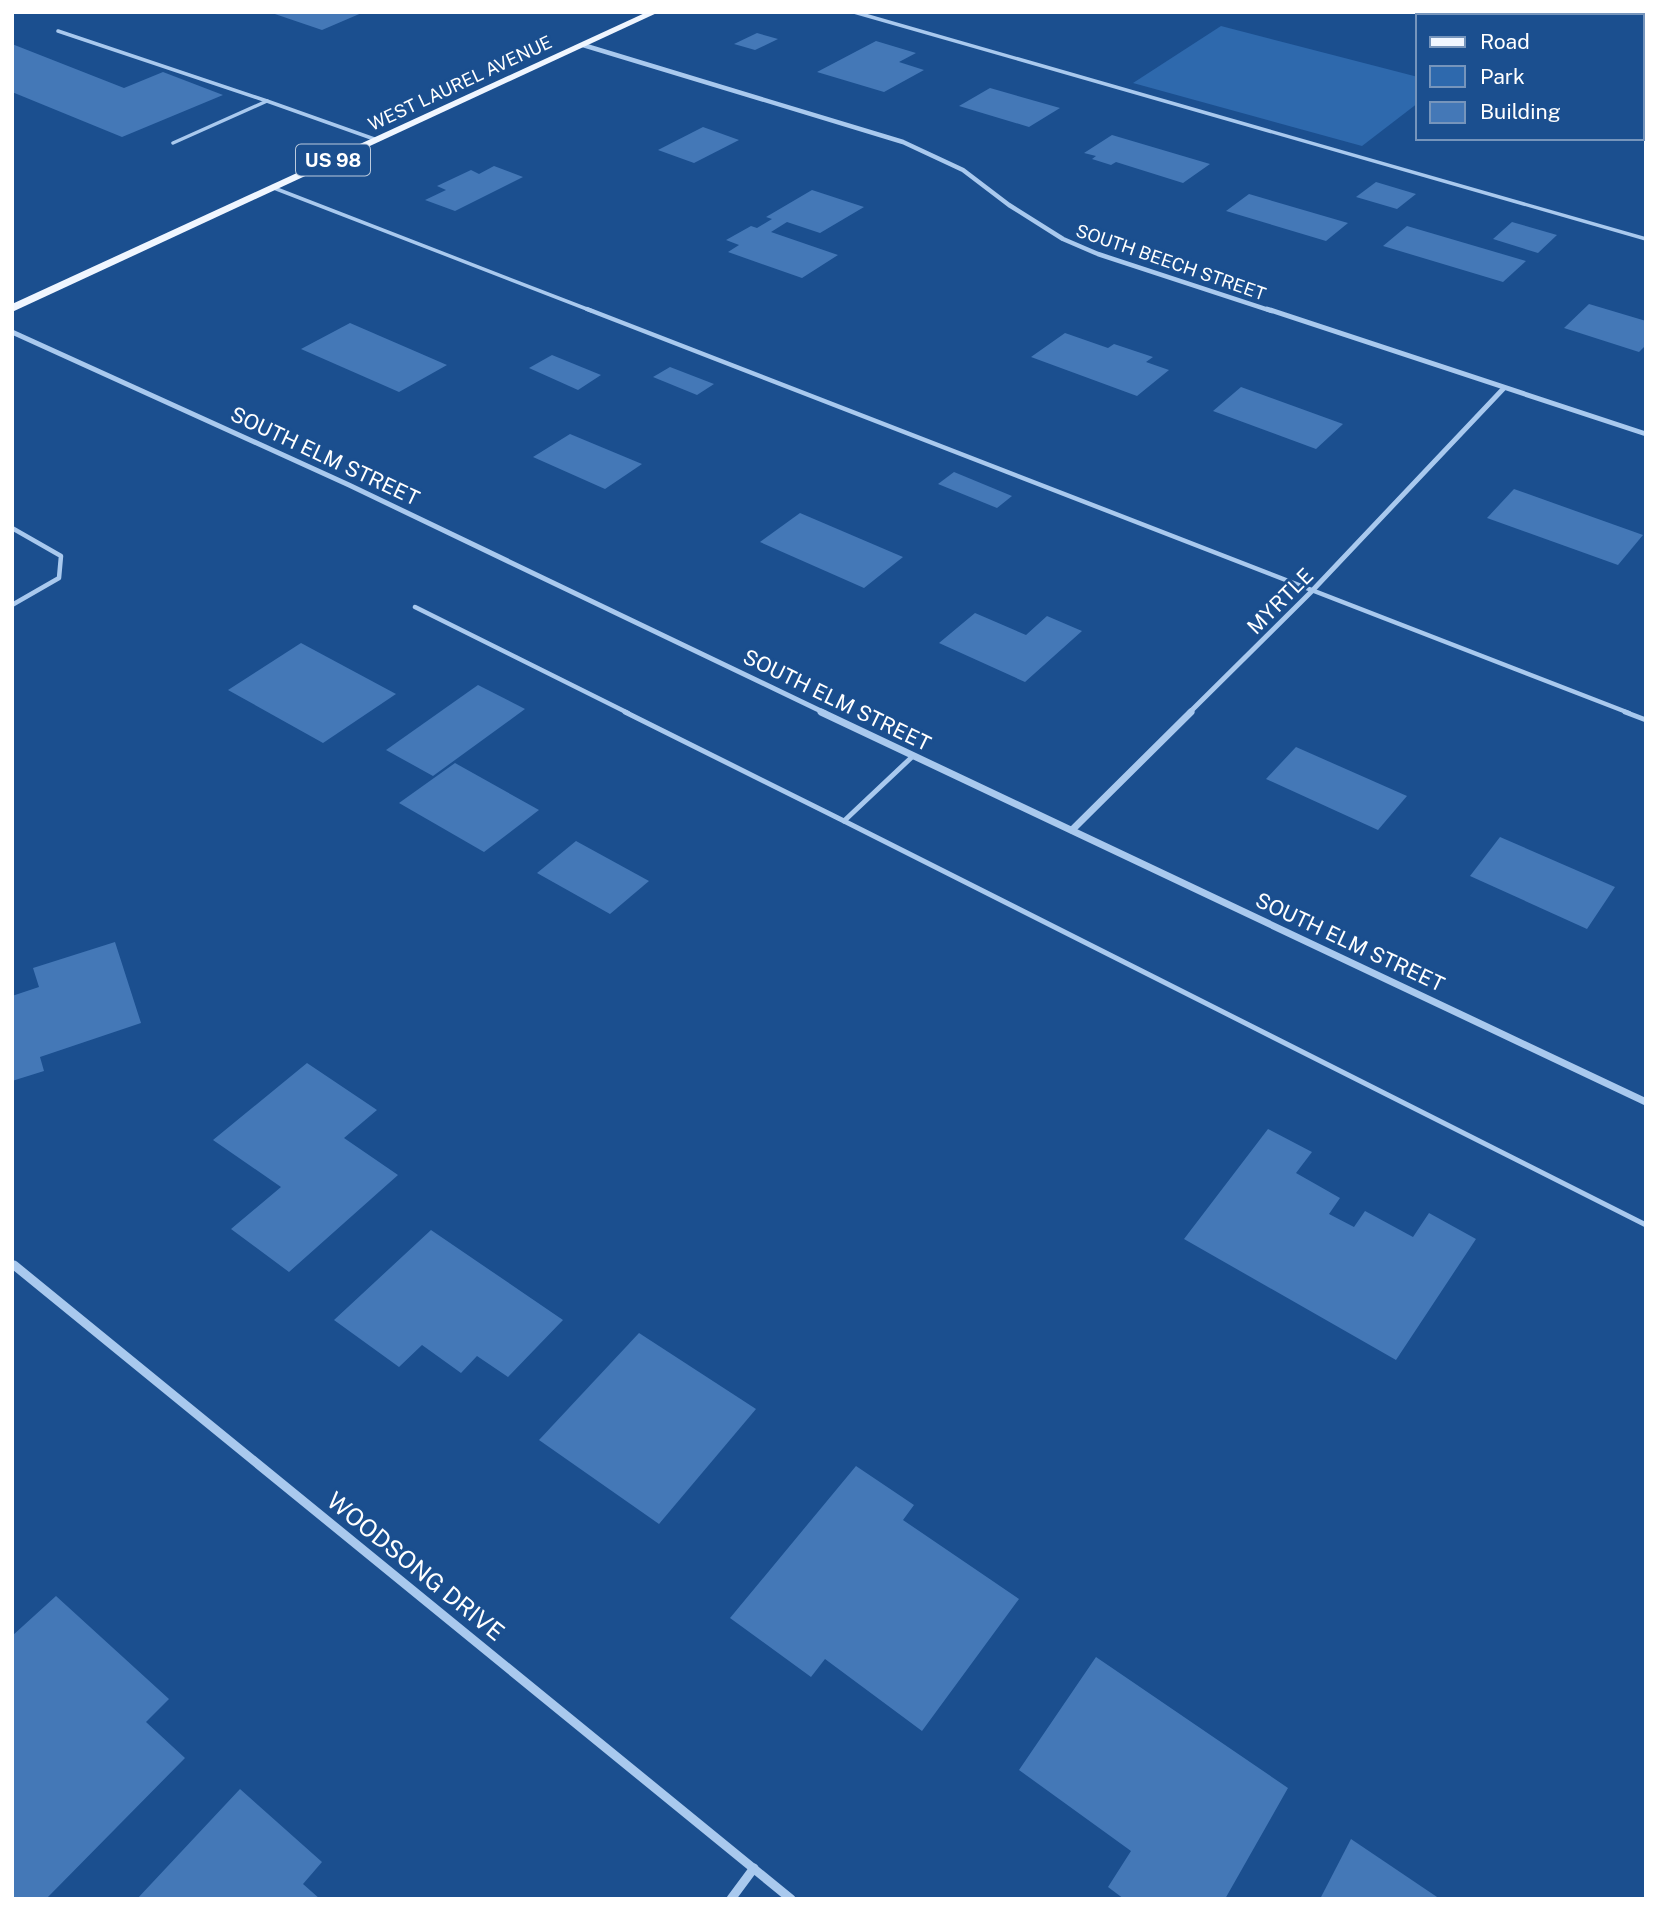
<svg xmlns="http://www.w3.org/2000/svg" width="1658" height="1911" font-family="'Public Sans',sans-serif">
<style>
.green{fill:#2e69ad}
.building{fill:#4478b7}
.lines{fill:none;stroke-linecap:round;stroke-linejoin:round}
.lane-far2{stroke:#a9c9ee;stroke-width:3.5}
.lane-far1{stroke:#a9c9ee;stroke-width:4.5}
.lane{stroke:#a9c9ee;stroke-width:5}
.street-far3{stroke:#a9c9ee;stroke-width:4.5}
.street-far2{stroke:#a9c9ee;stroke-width:5}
.street-far1{stroke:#a9c9ee;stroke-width:7}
.street{stroke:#a9c9ee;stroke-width:9}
.primary{fill:#f0f6ff;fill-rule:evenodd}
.labels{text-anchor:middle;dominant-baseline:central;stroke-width:6;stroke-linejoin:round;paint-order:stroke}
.far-street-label{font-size:18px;fill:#fff;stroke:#1b4f8f}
.shield{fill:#1b4f8f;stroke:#bbcadd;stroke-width:2}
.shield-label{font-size:19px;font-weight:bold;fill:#fff}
.street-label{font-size:21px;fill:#fff;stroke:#1b4f8f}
.near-street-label{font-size:24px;fill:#fff;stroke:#1b4f8f}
</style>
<rect width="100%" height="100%" fill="#1b4f8f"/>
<polygon class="green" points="1221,26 1418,77 1418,103 1362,146 1133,83"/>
<g class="building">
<polygon points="269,12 364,12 322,30"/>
<polygon points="1642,25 1646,26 1646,118 1642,117"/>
<polygon points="757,33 778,39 755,50 734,44"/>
<polygon points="876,41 916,53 899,62 924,70 884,92 817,72"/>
<polygon points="12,44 124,88 163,72 223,95 122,137 12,92"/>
<polygon points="990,88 1060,108 1029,127 959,106"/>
<polygon points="703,127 739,140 694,163 658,150"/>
<polygon points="1112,135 1210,164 1183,183 1116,162 1111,165 1092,159 1096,156 1084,153"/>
<polygon points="494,166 523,177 455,211 425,200 446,190 437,186 471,170 479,174"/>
<polygon points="1376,182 1416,194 1397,209 1356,197"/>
<polygon points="812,190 864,207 820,233 787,222 771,232 838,255 802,278 728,252 739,245 726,240 751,226 757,228 772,219 766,217"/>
<polygon points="1249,194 1348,223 1326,241 1226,211"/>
<polygon points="1512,222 1557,235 1538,253 1493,239"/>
<polygon points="1407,226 1526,261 1503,282 1383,246"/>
<polygon points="1589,304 1646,321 1646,345 1639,352 1564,328"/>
<polygon points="350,323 447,365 399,392 301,349"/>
<polygon points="1065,333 1108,348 1114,344 1153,357 1146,362 1169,370 1137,396 1031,357"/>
<polygon points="552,355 601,375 578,390 529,368"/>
<polygon points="670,367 714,384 697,395 653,377"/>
<polygon points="1241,387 1343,424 1316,449 1213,411"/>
<polygon points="570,434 642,464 605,489 533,457"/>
<polygon points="954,472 1012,496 997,508 938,484"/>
<polygon points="1514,489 1643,535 1618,565 1487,518"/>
<polygon points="800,513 903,557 864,588 760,542"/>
<polygon points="975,613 1026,635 1047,616 1082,631 1025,682 939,643"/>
<polygon points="301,643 396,694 323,743 228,690"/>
<polygon points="478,685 525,709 433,776 386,750"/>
<polygon points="1296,747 1407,796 1378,830 1266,779"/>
<polygon points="455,763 539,810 484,852 399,803"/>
<polygon points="1500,837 1615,887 1587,929 1470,876"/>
<polygon points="576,841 649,881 610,914 537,873"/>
<polygon points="115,942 141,1023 40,1057 44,1071 12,1081 12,996 39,987 33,968"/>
<polygon points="307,1063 377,1110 344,1138 398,1175 289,1272 231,1229 281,1187 213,1140"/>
<polygon points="1268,1129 1312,1152 1296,1173 1340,1198 1329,1214 1354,1227 1365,1211 1413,1237 1429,1213 1476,1239 1396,1360 1184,1239"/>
<polygon points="431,1230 563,1320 508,1377 477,1356 461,1373 422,1345 399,1367 334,1320"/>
<polygon points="639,1333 756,1409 659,1524 539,1440"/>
<polygon points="856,1466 914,1505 903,1520 1019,1599 922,1731 825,1659 811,1677 730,1618"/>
<polygon points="56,1596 169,1699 146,1722 185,1758 46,1899 12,1899 12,1636"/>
<polygon points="1096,1657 1288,1788 1225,1899 1124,1899 1108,1887 1131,1851 1019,1770"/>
<polygon points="240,1789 322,1862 303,1884 320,1899 137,1899"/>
<polygon points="1351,1839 1440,1899 1320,1899"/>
</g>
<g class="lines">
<g class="lane-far2">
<polyline points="854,12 1646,239"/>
<polyline points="58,31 267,101"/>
<polyline points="173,143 267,101 377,140"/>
<polyline points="274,188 592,311"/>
</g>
<g class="lane-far1">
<polyline points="587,309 1629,713"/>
<polyline points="12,528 61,556 59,578 12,605"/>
<polyline points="415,607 628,713"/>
</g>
<g class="lane">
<polyline points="625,712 844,821"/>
<polyline points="1625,712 1646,720"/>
<polyline points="913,756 844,821 1646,1225"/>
</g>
<polyline class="street-far3" points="583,45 903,142 963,170 1009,205 1063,239 1098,254 1272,311"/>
<g class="street-far2">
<polyline points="1267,309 1646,434"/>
<polyline points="12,332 349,485 825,713"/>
<polyline points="1189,713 1311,592 1504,388"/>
</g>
<g class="street-far1">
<polyline points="821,712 1646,1102"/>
<polyline points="1072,830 1191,712"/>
</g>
<g class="street">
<polyline points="14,1265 791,1899"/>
<polyline points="731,1899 754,1868"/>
</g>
<polygon class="primary" points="647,12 659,12 12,312 12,304"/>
</g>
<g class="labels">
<g class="far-street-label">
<text transform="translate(460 83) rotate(-25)">WEST LAUREL AVENUE</text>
<text transform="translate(1171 262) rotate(19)">SOUTH BEECH STREET</text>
</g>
<rect class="shield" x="296" y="144.5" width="74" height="31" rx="5"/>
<g class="shield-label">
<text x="333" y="160">US 98</text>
</g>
<g class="street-label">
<text transform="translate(325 456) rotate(25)">SOUTH ELM STREET</text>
<text transform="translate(1280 601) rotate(-45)">MYRTLE</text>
<text transform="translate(837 700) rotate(26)">SOUTH ELM STREET</text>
<text transform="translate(1350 942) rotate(25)">SOUTH ELM STREET</text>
</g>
<g class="near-street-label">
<text transform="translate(416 1566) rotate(39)">WOODSONG DRIVE</text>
</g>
</g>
<rect width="1658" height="1911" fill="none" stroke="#ffffff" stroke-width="28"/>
<rect x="1416" y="14" width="228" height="126" fill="#1b4f8f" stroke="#7695bc" stroke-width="2"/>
<rect x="1430" y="37" width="35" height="10" fill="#f0f6ff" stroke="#7695bc" stroke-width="2"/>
<text x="1480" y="49" font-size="21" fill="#ffffff">Road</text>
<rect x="1430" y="66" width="35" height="21" fill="#2e69ad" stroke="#7695bc" stroke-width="2"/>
<text x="1480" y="84" font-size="21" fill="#ffffff">Park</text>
<rect x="1430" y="102" width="35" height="21" fill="#4478b7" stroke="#7695bc" stroke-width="2"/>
<text x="1480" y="119" font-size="21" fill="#ffffff">Building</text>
</svg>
